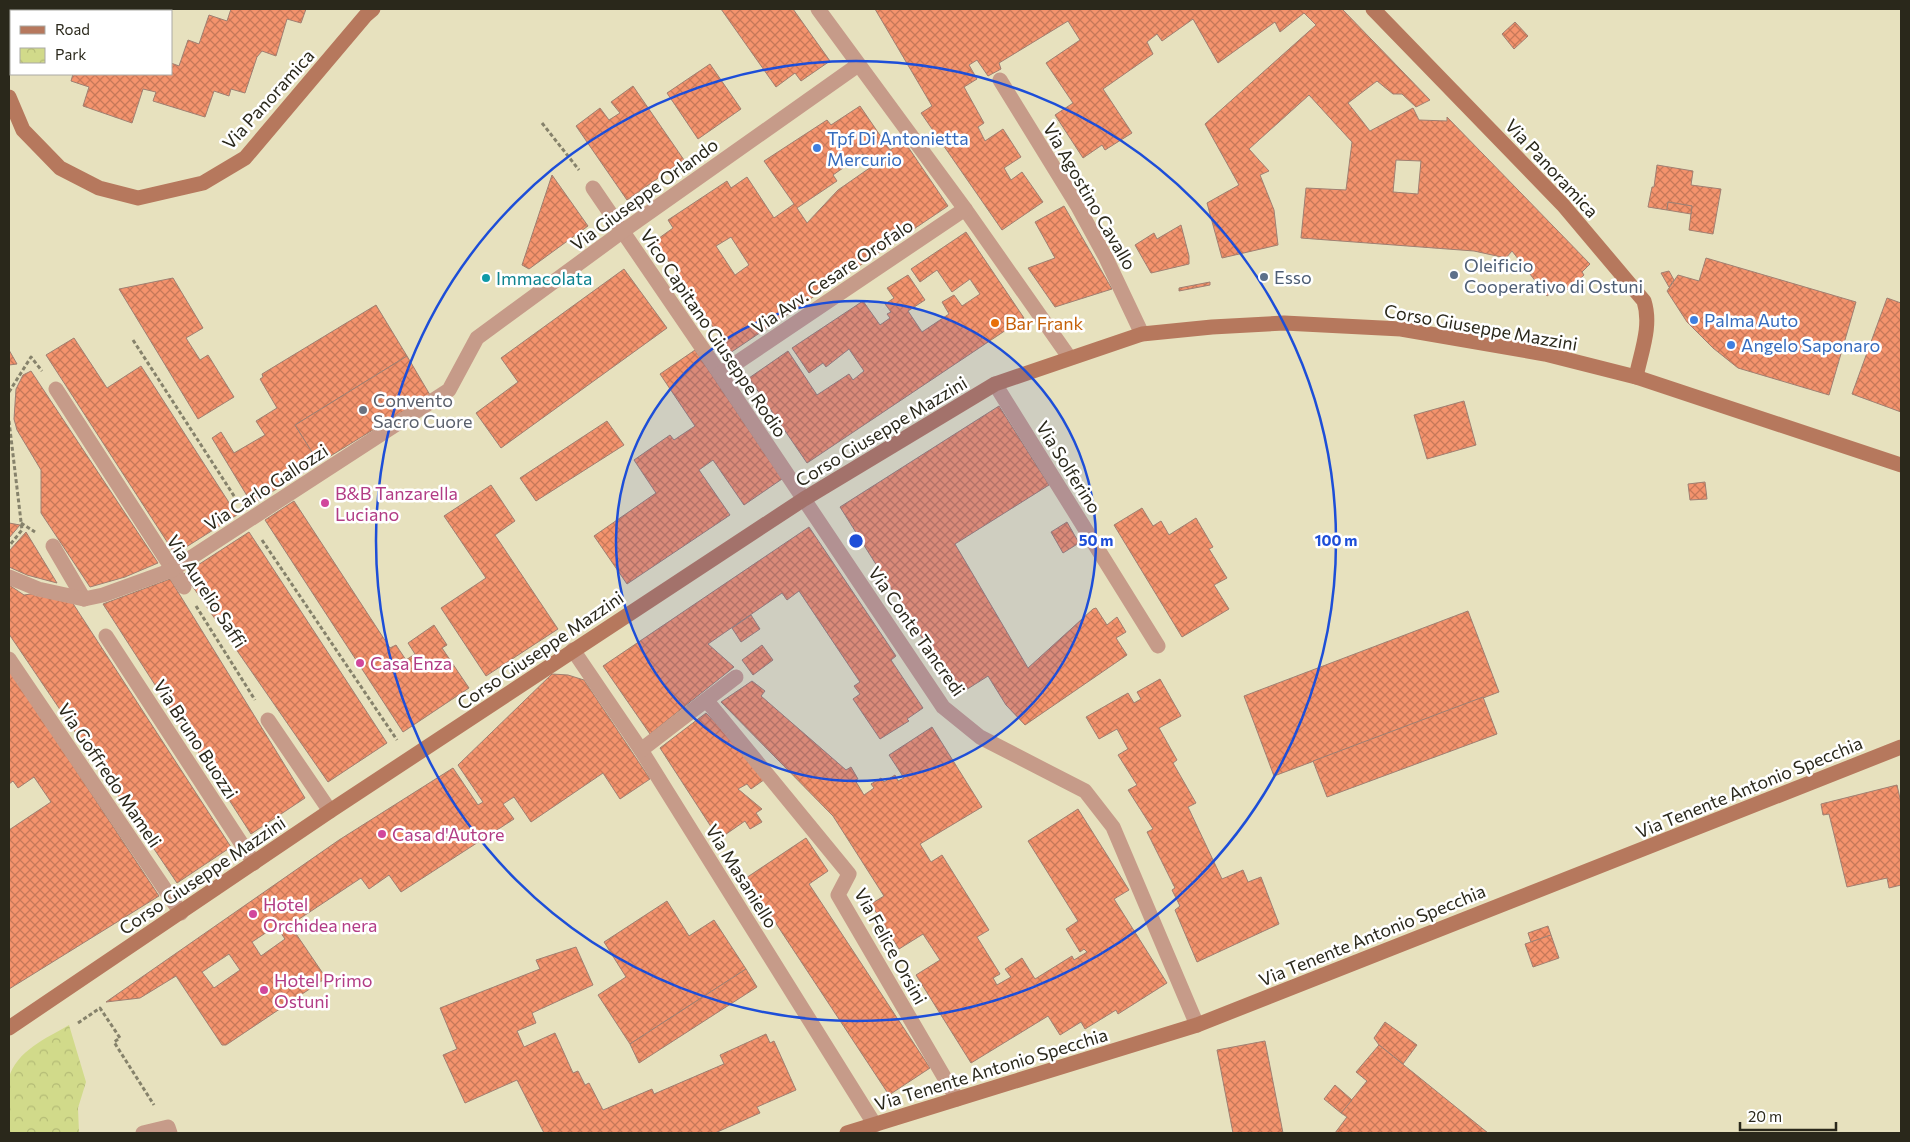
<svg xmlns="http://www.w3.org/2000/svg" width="1910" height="1142" font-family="Commissioner,sans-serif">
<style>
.park{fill:url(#park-crowns)}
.building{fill:url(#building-cross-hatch);stroke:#a07f71;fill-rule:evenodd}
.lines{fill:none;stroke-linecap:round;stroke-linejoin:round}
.path{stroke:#86826b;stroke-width:3;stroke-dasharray:4 2.5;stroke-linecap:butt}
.lane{stroke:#c69b89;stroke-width:15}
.street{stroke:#c69b89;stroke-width:15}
.secondary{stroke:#b6785d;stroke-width:15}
.ring{fill:none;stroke:#1d4ed8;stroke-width:2.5}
.shop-dot{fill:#3f7fe0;stroke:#fff;stroke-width:2}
.service-dot{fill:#5c6f8a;stroke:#fff;stroke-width:2}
.culture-dot{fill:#0f9aa8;stroke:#fff;stroke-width:2}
.food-dot{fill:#e8710a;stroke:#fff;stroke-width:2}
.worship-dot{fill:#6b7280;stroke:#fff;stroke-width:2}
.hotel-dot{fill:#d1479c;stroke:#fff;stroke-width:2}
.labels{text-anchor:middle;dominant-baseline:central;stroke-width:5;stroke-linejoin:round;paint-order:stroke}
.street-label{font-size:18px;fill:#2a281b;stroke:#fff}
.shop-label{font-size:18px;fill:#366cbe;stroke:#fff;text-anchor:start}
.service-label{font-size:18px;fill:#4e5e75;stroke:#fff;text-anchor:start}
.culture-label{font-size:18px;fill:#0d838f;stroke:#fff;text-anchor:start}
.food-label{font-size:18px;fill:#c56008;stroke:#fff;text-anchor:start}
.worship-label{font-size:18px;fill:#5b616d;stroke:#fff;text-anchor:start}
.hotel-label{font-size:18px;fill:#b23c85;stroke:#fff;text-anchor:start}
.centre{fill:#1d4ed8;stroke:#fff;stroke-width:2.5}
.ring-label{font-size:15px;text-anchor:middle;font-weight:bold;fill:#1d4ed8;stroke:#fff;stroke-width:5;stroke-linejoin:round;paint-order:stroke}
</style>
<defs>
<pattern id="park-crowns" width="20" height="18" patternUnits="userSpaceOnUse" patternTransform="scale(1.25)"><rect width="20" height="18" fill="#d1da8a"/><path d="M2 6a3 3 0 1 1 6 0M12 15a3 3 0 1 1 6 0" fill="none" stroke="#b4bb76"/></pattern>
<pattern id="building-cross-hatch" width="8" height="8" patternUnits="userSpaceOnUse" patternTransform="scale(1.25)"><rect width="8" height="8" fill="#f4936d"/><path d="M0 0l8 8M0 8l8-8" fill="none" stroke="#c67859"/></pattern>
</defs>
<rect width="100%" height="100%" fill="#e7e1be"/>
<path class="park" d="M 69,1025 L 86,1082 L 78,1108 L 79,1133 L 9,1133 C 9,1117 6,1093 9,1078 C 16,1051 47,1038 69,1025 Z"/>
<g class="building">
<polygon points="95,9 128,9 127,11 94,11"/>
<polygon points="231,9 306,9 301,23 287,19 276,56 262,51 257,57 245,93 231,89 229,96 214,91 205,117 153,101 156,92 143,89 132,123 83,106 89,87 71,81 73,74 171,74 171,63 179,66 188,40 199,44 209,15 227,21"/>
<polygon points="721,9 793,9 830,61 801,81 795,73 776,87"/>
<path d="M 875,9 L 1342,9 L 1430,100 L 1416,107 L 1402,94 L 1393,94 L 1377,81 L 1348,103 L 1370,131 L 1413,108 L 1419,120 L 1447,121 L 1447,117 L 1590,264 L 1582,272 L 1584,275 L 1570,288 L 1563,292 L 1559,287 L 1547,296 L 1512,251 L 1506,258 L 1474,251 L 1301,238 L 1306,188 L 1346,190 L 1352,142 L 1309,95 L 1249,149 L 1269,171 L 1260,175 L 1274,210 L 1278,245 L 1222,258 L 1207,203 L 1239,185 L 1205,124 L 1316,25 L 1304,13 L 1280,32 L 1275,22 L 1218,63 L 1193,19 L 1162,41 L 1157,34 L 1147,42 L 1153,54 L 1103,89 L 1132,133 L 1105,150 L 1102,145 L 1083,158 L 1055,115 L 1073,103 L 1046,63 L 1080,40 L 1068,21 L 999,63 L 1001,69 L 988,76 L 977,60 L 969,65 L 977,79 L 964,87 L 984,123 L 978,127 L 985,141 L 1003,129 L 1021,157 L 1004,168 L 1011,180 L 1022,172 L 1043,202 L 1002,230 L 921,113 L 932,106 ZM 1396,160 L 1421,161 L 1418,194 L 1393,192 Z"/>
<polygon points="1515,22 1528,36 1514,49 1502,34"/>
<polygon points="710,64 741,109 698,139 667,93"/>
<polygon points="633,86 684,160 627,200 576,126 600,108 609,120 620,113 611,102"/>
<path d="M 860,106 L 890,150 L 904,141 L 948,206 L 730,353 L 709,321 L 701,311 L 695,301 L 655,241 L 673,228 L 668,220 L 727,181 L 731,188 L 747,177 L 774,218 L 794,204 L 764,161 L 827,120 L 831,125 ZM 863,154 L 871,167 L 838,190 L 807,223 L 797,208 L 837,181 L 833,175 ZM 731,237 L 749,265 L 735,275 L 716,246 Z"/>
<polygon points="1657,165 1693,171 1691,185 1721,189 1713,234 1689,230 1692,206 1668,202 1667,210 1648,207 1652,187 1654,187"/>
<polygon points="552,175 588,226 529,269 522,265"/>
<polygon points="1668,202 1692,206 1691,214 1667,210"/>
<polygon points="1064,206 1112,289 1055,307 1028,268 1055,258 1035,222"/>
<polygon points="1181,225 1189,256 1189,264 1151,273 1135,245 1154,233 1157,239"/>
<polygon points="966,232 1024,318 807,463 749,378 788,351 817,395 849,374 853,380 864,371 849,349 826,367 823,363 809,373 792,348 863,301 880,325 890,318 887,314 891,312 885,304 894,298 887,288 908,275 925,300 908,311 922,332 949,314 942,302 954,295 962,306 980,294 970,279 952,292 937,270 920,282 911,269"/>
<polygon points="1706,258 1856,302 1829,395 1738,368 1713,348 1687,322 1667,291 1678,275 1699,281"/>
<polygon points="624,269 667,328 501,448 476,413 518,382 501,358"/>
<polygon points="1669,271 1674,280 1669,287 1661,273"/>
<polygon points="173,278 203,328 186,338 200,360 208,355 234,397 198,419 119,289"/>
<polygon points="1210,282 1210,285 1179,291 1179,288"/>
<polygon points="1887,298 1901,303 1901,412 1852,394"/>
<polygon points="376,305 407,356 295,425 319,463 252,504 212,438 221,432 234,453 265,435 256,421 277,408 260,379 263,377 262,374"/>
<polygon points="74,338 107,388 141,366 237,515 175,554 46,355"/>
<polygon points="9,350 17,364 9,365"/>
<polygon points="695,350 782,479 744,505 713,460 699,470 730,515 627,584 594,536 656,493 634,460 670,435 674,440 695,426 660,374"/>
<polygon points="407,356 430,395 319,463 295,425"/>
<polygon points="31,371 158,563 125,577 90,587 41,513 41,470 17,430 14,419 16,389 23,375"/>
<polygon points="1464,401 1476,445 1427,459 1414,415"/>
<polygon points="999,406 1049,485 955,544 1028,668 1093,609 1096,608 1107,625 1117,617 1126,632 1116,638 1127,655 1025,725 1006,705 988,676 958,695 840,507"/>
<polygon points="607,421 624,445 536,501 520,478"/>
<polygon points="1705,482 1707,499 1690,500 1688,484"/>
<polygon points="491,485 515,521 495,535 558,629 486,676 441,608 486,578 444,516"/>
<polygon points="294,501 390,648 396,645 406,660 415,654 408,643 434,625 447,645 442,648 469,688 403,732 265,520"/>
<polygon points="1142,508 1153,526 1161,521 1169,535 1196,518 1213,547 1209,549 1227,578 1214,585 1229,609 1182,637 1114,525"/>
<polygon points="1067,522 1079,543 1063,553 1051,532"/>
<polygon points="9,523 20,525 9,538"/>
<polygon points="809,527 896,656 891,660 923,708 907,719 909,721 880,739 853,699 860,694 854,686 860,682 799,591 787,600 782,593 708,644 734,667 650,734 603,666"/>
<polygon points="26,532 57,583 27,575 9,567 9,551"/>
<polygon points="249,532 387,743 328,782 184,574"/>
<polygon points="170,579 305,798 251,834 103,604"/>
<polygon points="9,585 24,595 31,594 72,602 231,847 177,883 9,634"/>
<polygon points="1468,611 1499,692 1274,776 1244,696"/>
<polygon points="751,615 760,629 741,642 732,628"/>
<polygon points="762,645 773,660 753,675 742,660"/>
<polygon points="9,669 159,896 9,989 9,830 51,802 34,777 18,788 13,781 9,784"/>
<path d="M 552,674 L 568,675 L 584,680 L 650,779 L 620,799 L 603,773 L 531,822 L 514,797 L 503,804 L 514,819 L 401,892 L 389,875 L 369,889 L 361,878 L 290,925 L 326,978 L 226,1045 L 222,1045 L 176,976 L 140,998 L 106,1002 L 339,840 L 453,768 L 478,805 L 483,802 L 458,765 ZM 276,926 L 285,939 L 261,956 L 252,942 ZM 229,954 L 240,970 L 214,988 L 202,972 Z"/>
<polygon points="1160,679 1181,716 1159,728 1177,760 1173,763 1196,803 1188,807 1222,879 1243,870 1248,882 1261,877 1279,924 1197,962 1175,910 1180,906 1172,890 1175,888 1147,832 1153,829 1128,790 1137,785 1118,755 1128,749 1117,729 1099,739 1086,717 1128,693 1134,703 1141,699 1137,692"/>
<polygon points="752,681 765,691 761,696 846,770 851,767 858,779 855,780 864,795 874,788 871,784 881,778 884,782 895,775 898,781 904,778 889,755 932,727 982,807 920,844 931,862 942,855 989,930 977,937 1000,974 993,978 997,985 1011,977 1005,969 1022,958 1035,979 1072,956 1074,960 1087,952 1084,949 1080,952 1066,929 1078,921 1028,841 1078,809 1129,890 1114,899 1167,983 1118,1014 1116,1010 1085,1029 1081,1022 1060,1035 1048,1016 971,1063 916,975 940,960 923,934 899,949 871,904 884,896 833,816 721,702"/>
<polygon points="1483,697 1497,734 1327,797 1313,761"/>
<polygon points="706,713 768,777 751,789 747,784 738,789 762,809 756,813 762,822 750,829 745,821 719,839 660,748"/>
<polygon points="1897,785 1901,803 1901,885 1889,888 1887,878 1847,887 1829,814 1823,815 1821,804"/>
<polygon points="806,838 828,871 809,884 930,1068 889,1095 746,878"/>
<polygon points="667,901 689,936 714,920 746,969 630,1044 598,995 626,977 604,942"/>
<polygon points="1548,926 1551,935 1531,942 1528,933"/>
<polygon points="1551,935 1559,958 1533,967 1525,944"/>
<polygon points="576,947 593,985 532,1013 536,1023 517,1031 524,1047 555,1033 573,1073 578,1071 585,1085 589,1083 603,1110 652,1089 654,1094 724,1064 720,1055 766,1034 770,1043 774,1041 796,1090 757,1107 760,1113 715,1133 544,1133 517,1080 465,1103 443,1055 457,1049 440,1008 540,969 536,960"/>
<polygon points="746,969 757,987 639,1063 630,1044"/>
<polygon points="1385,1022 1417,1045 1403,1064 1379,1045 1374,1038"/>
<polygon points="1265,1041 1283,1133 1233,1133 1217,1050"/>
<polygon points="1379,1045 1389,1053 1488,1133 1335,1133 1347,1117 1341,1113 1367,1081 1356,1072"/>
<polygon points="1335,1085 1352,1100 1341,1113 1324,1099"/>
</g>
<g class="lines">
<g class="path">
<polyline points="542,123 579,170"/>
<polyline points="133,340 236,499"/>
<polyline points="9,392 31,357 42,371"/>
<polyline points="9,421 22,530 9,546"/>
<polyline points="21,523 35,532"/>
<polyline points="262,540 397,740"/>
<polyline points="196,606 255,700"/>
<polyline points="78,1023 100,1008 120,1038 114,1042 154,1105"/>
</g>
<polyline class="lane" points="143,1133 168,1127 170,1133"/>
<g class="street">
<polyline points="818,9 965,209 1069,357"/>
<polyline points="1000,80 1077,205 1106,258 1142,334"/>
<polyline points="593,188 720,374 943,707 980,737 1085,791 1113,827 1197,1025"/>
<polyline points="720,374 965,209"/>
<polyline points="995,384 1158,646"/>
<polyline points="56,389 184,587"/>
<polyline points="53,546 84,599"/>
<polyline points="9,577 38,589 84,599 103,595 172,570 449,390 477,338 623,231 858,65"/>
<polyline points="106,636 254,863"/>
<polyline points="573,650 641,750 875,1125"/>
<polyline points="9,659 181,913"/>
<polyline points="707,701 849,874 838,895 957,1099"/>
<polyline points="268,720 330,811"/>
<polyline points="641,750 736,677"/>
</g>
<g class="secondary">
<path d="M 1373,9 L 1563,205 L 1644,301 C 1652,326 1641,352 1636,377"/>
<polyline points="9,97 23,130 60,168 99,188 138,198 203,183 245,158 366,15 373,9"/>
<polyline points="9,1028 330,811 804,499 995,384 1142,334 1212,327 1284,323 1401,329 1545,354 1636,377 1901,465"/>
<polyline points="847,1133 1197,1025 1901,747"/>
</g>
</g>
<circle cx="856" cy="541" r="240" fill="#1d4ed8" fill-opacity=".12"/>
<g class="ring">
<circle cx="856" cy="541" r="240"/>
<circle cx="856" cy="541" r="480"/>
</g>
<g class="shop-dot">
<circle cx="817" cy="148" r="5"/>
<circle cx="1694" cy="320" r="5"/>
<circle cx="1731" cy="345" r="5"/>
</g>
<g class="service-dot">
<circle cx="1454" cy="275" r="5"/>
<circle cx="1264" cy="277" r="5"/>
</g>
<circle class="culture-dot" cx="486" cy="278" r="5"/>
<circle class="food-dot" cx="995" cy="323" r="5"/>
<circle class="worship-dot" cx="363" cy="410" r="5"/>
<g class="hotel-dot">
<circle cx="325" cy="503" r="5"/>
<circle cx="360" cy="663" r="5"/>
<circle cx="382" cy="834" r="5"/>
<circle cx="253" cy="914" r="5"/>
<circle cx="264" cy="990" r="5"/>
</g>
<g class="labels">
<g class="street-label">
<text transform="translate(268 99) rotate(-48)">Via Panoramica</text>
<text transform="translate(1552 168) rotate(47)">Via Panoramica</text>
<text transform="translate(644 194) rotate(-36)">Via Giuseppe Orlando</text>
<text transform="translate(1090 196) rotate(60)">Via Agostino Cavallo</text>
<text transform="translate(832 276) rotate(-34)">Via Avv. Cesare Orofalo</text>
<text transform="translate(1481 327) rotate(10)">Corso Giuseppe Mazzini</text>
<text transform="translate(714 333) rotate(56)">Vico Capitano Giuseppe Rodio</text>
<text transform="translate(881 431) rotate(-31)">Corso Giuseppe Mazzini</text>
<text transform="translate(1069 467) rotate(58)">Via Solferino</text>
<text transform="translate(266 487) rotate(-33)">Via Carlo Gallozzi</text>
<text transform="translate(207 591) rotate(57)">Via Aurelio Saffi</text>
<text transform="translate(917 631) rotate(55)">Via Conte Tancredi</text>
<text transform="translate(540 650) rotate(-34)">Corso Giuseppe Mazzini</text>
<text transform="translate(196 739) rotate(57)">Via Bruno Buozzi</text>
<text transform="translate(110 775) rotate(56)">Via Goffredo Mameli</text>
<text transform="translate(1749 787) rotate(-22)">Via Tenente Antonio Specchia</text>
<text transform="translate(202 875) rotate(-34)">Corso Giuseppe Mazzini</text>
<text transform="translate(742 876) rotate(58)">Via Masaniello</text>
<text transform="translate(1372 935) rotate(-22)">Via Tenente Antonio Specchia</text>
<text transform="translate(891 946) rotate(61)">Via Felice Orsini</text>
<text transform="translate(991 1069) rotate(-17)">Via Tenente Antonio Specchia</text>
</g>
<g class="shop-label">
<text x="827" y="138">Tpf Di Antonietta<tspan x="827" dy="21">Mercurio</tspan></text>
<text x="1704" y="320">Palma Auto</text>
<text x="1741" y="345">Angelo Saponaro</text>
</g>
<g class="service-label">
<text x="1464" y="265">Oleificio<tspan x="1464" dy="21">Cooperativo di Ostuni</tspan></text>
<text x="1274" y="277">Esso</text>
</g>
<g class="culture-label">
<text x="496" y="278">Immacolata</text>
</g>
<g class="food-label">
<text x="1005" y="323">Bar Frank</text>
</g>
<g class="worship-label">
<text x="373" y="400">Convento<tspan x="373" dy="21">Sacro Cuore</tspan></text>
</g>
<g class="hotel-label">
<text x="335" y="493">B&amp;B Tanzarella<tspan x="335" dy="21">Luciano</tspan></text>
<text x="370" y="663">Casa Enza</text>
<text x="392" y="834">Casa d'Autore</text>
<text x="263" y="904">Hotel<tspan x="263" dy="21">Orchidea nera</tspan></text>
<text x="274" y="980">Hotel Primo<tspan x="274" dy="21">Ostuni</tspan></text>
</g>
</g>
<circle cx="856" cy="541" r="8" class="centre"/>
<g class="ring-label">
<text x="1096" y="546">50 m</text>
<text x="1336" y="546">100 m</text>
</g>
<rect width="1910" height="1142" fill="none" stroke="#2a281b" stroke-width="20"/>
<rect x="10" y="10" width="162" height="65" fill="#ffffff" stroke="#aaa9a4"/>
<rect x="20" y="26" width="25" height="8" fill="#b6785d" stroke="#aaa9a4"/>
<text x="55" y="35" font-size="15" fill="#2a281b">Road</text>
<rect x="20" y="48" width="25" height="15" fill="url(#park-crowns)" stroke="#aaa9a4"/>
<text x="55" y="60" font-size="15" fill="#2a281b">Park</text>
<path d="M1740 1122v8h96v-8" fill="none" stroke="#2a281b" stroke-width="2.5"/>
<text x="1748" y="1122" font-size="15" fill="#2a281b" stroke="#ffffff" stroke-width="4" paint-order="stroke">20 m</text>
</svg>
